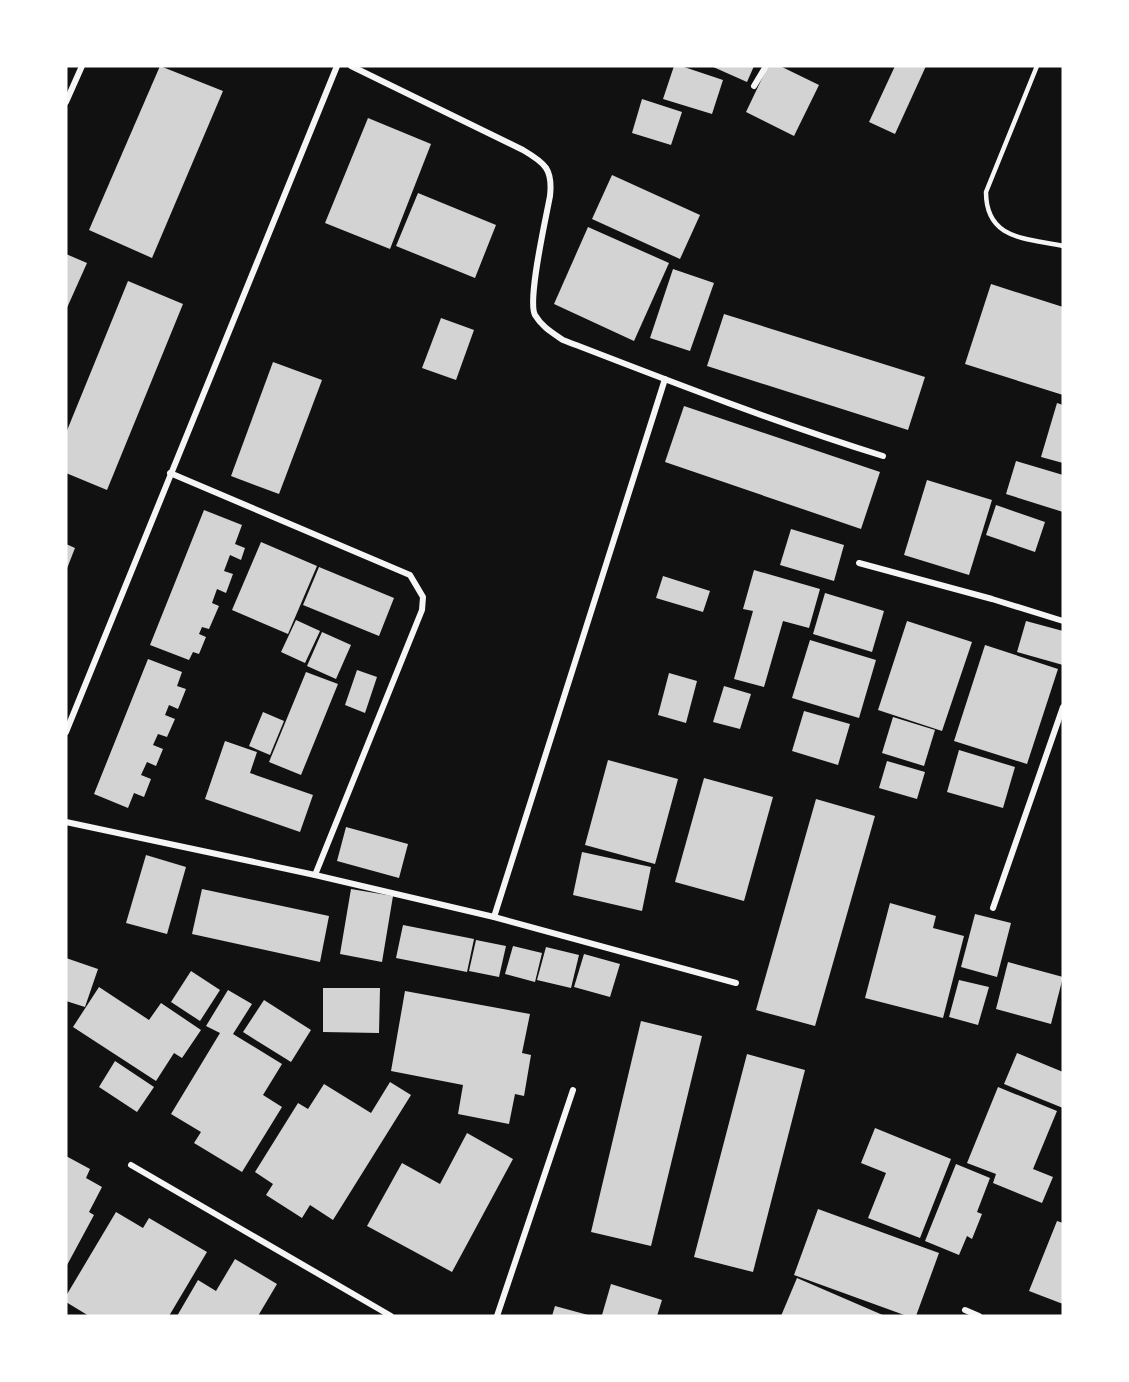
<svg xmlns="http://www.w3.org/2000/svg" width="1129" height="1382" font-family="'DM Sans',sans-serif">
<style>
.building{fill:#d3d3d3}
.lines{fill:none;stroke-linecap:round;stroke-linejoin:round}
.service{stroke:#f5f5f5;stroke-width:4.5}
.minor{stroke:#f5f5f5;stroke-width:6}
</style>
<rect width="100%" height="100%" fill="#111"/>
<g class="building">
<polygon points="160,66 223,91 152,258 89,230"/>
<polygon points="674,66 681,66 723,80 712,114 663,99"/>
<polygon points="711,66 754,66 747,82"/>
<polygon points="768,66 780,66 819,85 794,136 746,112"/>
<polygon points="895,66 926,66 895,134 869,122"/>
<polygon points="642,99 682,112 671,145 632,133"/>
<polygon points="368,118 431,144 390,249 325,223"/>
<polygon points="612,175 700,215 680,259 592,219"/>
<polygon points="418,193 496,225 475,278 396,246"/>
<polygon points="588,227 669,263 634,341 554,304"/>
<polygon points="66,254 87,263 66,310"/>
<polygon points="673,269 714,283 690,351 650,338"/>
<polygon points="128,281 183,304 107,490 66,473 66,433"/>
<polygon points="991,284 1063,307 1063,395 965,364"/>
<polygon points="724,314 925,377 908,430 707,366"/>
<polygon points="441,318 474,330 456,380 422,368"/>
<polygon points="273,362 322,380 279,494 231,476"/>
<polygon points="1057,403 1063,405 1063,463 1041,457"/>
<polygon points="684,406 880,472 861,529 665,462"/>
<polygon points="1016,461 1063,475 1063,512 1006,494"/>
<polygon points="927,480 992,500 969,575 904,555"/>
<polygon points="996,505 1045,522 1035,552 986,535"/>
<polygon points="204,510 242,525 235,544 245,548 241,560 230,555 224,571 233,574 226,593 217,589 212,603 219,606 209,629 202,627 199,634 206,637 199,654 193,652 189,660 150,645"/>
<polygon points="791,529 844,545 834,581 780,565"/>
<polygon points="261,542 317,566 288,634 232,610"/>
<polygon points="66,544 75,548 66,571"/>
<polygon points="319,567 394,598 379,636 303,605"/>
<polygon points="754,570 820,589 809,628 783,621 764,687 734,679 753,611 743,609"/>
<polygon points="663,576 710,591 703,612 656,598"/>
<polygon points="825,593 884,611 872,652 813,634"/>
<polygon points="296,620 320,631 305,663 281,652"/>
<polygon points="907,621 972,642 942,731 878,710"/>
<polygon points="1026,621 1063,631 1063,665 1017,652"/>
<polygon points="322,632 351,645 336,679 307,666"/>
<polygon points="810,640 876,660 859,718 792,698"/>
<polygon points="985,645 1058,669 1027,764 954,741"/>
<polygon points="148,659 182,672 177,686 186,689 178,709 169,705 165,715 175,719 167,737 158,734 153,745 163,749 156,766 147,762 141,775 151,779 144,797 134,793 128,808 94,794"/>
<polygon points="357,670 377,677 365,713 345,705"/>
<polygon points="306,672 338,684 301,775 269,762"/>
<polygon points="669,673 697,681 686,723 658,715"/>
<polygon points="724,686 751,694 740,729 713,722"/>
<polygon points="804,711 850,724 838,765 792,751"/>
<polygon points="263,712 284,721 270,755 249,746"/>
<polygon points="893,717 935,730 924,766 882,753"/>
<polygon points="225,741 257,752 250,773 313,795 300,832 205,799"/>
<polygon points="959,750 1015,767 1003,808 947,792"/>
<polygon points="608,760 678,779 655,864 585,845"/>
<polygon points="887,761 925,772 917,799 879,788"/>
<polygon points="704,778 773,797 744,901 675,882"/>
<polygon points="816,799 875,816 815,1026 756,1010"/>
<polygon points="346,827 408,844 399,878 337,861"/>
<polygon points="582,852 651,867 642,911 573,895"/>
<polygon points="146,855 186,867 167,934 126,923"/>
<polygon points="202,889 329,916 320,962 192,934"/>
<polygon points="351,889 393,896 382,962 340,954"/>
<polygon points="890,903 936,916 933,928 964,936 943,1018 865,998"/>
<polygon points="975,914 1011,923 997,977 961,967"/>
<polygon points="403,925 474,939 467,972 396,958"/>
<polygon points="476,940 506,946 499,977 469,971"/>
<polygon points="513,946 542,953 535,982 505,974"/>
<polygon points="546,947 579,955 571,988 537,980"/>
<polygon points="584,954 620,964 610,997 574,987"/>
<polygon points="66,958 98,969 85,1007 66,1001"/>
<polygon points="1008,962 1063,977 1051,1024 996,1009"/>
<polygon points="191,971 220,990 200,1021 171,1002"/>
<polygon points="959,980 989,987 978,1025 949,1017"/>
<polygon points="99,987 149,1020 161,1003 201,1030 182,1058 174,1053 156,1081 73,1027"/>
<polygon points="323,988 380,988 379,1033 323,1032"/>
<polygon points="228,990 252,1004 233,1034 282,1064 263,1095 282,1107 242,1172 194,1143 201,1132 171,1114 220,1033 206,1026"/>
<polygon points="405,991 530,1014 522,1053 531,1055 524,1096 515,1094 509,1124 458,1114 463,1085 391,1071"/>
<polygon points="264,1000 311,1030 291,1062 243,1032"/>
<polygon points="641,1021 702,1036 651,1246 591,1232"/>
<polygon points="1017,1053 1063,1072 1063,1108 1004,1084"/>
<polygon points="747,1054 805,1070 753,1272 694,1257"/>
<polygon points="115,1061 154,1087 137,1112 99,1087"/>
<polygon points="390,1082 411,1095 333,1220 310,1205 302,1218 266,1195 273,1184 255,1172 298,1103 308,1109 324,1084 371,1113"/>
<polygon points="998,1087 1057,1111 1033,1169 1053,1177 1042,1203 993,1183 996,1174 967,1163"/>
<polygon points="875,1128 951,1159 920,1238 868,1218 886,1173 861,1163"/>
<polygon points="467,1133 513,1159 452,1272 367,1226 402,1163 440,1184"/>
<polygon points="66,1156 90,1169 86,1178 102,1187 89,1212 94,1215 66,1267"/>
<polygon points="956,1164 990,1178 977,1212 982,1214 972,1239 967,1236 959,1255 925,1241"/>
<polygon points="818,1209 939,1253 916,1316 907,1316 794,1275"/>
<polygon points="116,1212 143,1228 149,1218 207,1252 169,1316 89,1316 66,1302 66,1296"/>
<polygon points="1057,1221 1063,1223 1063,1304 1029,1291"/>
<polygon points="235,1259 277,1284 258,1316 177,1316 198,1280 216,1291"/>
<polygon points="797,1278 885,1316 781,1316"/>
<polygon points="611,1284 662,1300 657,1316 602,1315"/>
<polygon points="555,1306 588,1315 588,1316 552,1316"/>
</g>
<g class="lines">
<path class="service" d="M 1037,66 L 986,192 C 986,240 1026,238 1063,246"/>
<g class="minor">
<path d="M 351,66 L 523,150 C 545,163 553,169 550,196 C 546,218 527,300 535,315 C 542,327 553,333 563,340 C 669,381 774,422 883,456"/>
<polyline points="754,86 766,66"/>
<polyline points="66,102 82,66"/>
<polyline points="170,473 410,575 423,597 422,610 315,875"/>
<polyline points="859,563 992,599 1063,621"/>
<polyline points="66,732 337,66"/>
<polyline points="66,822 315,875 494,917 736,983"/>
<polyline points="993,908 1063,707"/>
<polyline points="494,917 665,379"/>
<polyline points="131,1165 391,1316"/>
<polyline points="965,1310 979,1316"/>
<polyline points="497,1316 573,1090"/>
</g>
</g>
<rect width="1129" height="1382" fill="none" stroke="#ffffff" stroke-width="135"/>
</svg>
